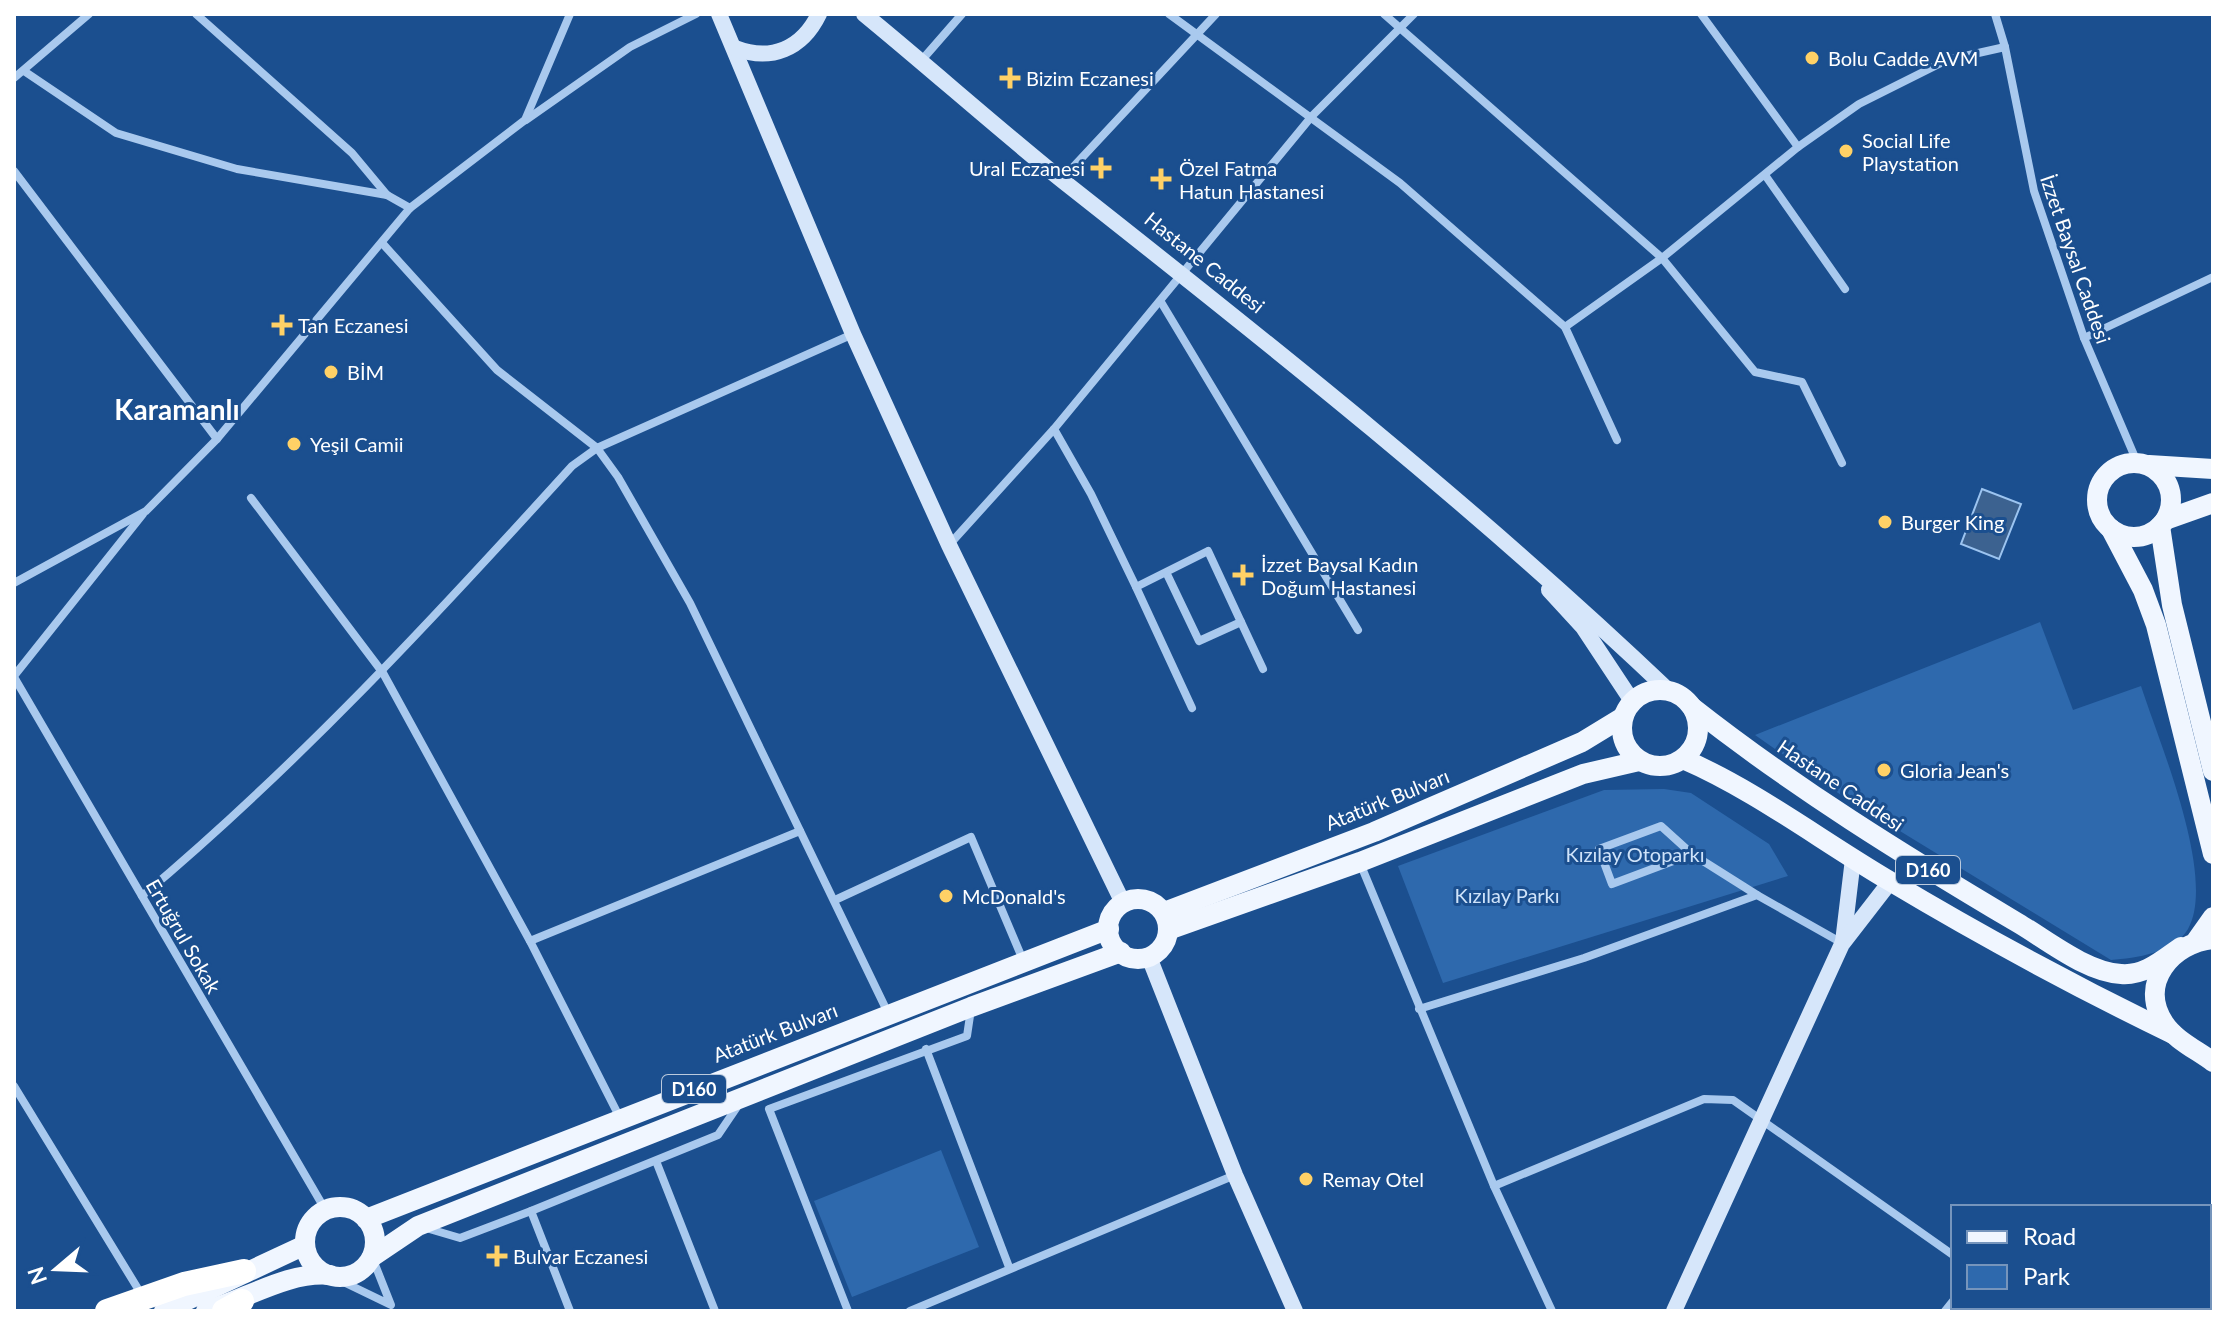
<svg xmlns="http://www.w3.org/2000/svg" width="2227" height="1325" font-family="Lato,sans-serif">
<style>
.green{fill:#2e69ad}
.water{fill:#3c6290;stroke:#9cc4f0;stroke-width:2}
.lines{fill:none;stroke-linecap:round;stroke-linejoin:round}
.street{stroke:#a9c9ee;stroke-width:8}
.secondary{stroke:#d6e6fa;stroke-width:16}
.primary{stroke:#f0f6ff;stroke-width:20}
.highway{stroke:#fff;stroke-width:24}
.poi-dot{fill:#ffd166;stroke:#1b4f8f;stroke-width:3}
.labels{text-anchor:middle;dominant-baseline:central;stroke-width:6;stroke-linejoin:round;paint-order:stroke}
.shield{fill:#1b4f8f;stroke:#bbcadd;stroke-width:2}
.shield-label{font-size:18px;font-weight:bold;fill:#fff}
.poi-label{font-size:20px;fill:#fff;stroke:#1b4f8f;text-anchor:start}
.street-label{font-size:20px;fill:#fff;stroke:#1b4f8f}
.park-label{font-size:20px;fill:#cfe3fa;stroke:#1b4f8f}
.district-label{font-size:28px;font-weight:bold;fill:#fff;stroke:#1b4f8f}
</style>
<rect width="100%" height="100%" fill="#1b4f8f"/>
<g class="green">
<path d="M 2040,622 L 2073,710 L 2141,686 C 2159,742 2217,877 2188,929 C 2174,953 2136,958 2111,960 L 1841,795 L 1755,735 Z"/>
<polygon points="1664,789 1691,793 1769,844 1788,876 1443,983 1398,866 1604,790"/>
<polygon points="941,1150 979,1247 852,1297 814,1201"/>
</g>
<polygon class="water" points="1982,489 2021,504 1999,559 1961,544"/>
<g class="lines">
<g class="street">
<polyline points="196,14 352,153 387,195 410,208"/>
<polyline points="1169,14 1400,183 1565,327 1617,440"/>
<polyline points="1384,14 1662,258 1755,372 1802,382 1842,463"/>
<polyline points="1701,14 1798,147"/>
<polyline points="1995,14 2005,47 2034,191 2084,338 2137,462"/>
<polyline points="921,61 962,14"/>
<polyline points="24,71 116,133 237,169 387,195"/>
<polyline points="14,78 89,14"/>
<polyline points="526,120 630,47 696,14"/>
<polyline points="14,171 217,439"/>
<polyline points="1765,175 1845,289"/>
<polyline points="1062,179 1216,14"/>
<polyline points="383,244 497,370 597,448 618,477 690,603 888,1013"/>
<polyline points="1161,302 1358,630"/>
<polyline points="1565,327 1662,258 1798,147 1859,104 1947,60 2005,47"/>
<polyline points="2084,338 2213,277"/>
<polyline points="1054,429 1091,494 1136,587 1166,572 1199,641 1241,622 1208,551 1166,572"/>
<polyline points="251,498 383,673 530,941 620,1118"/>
<polyline points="949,545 1054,429 1312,116 1414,14"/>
<polyline points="14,583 146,511 217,439 410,208 525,120 570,14"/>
<polyline points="1136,587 1192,708"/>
<polyline points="1241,622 1263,669"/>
<polyline points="14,676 143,514"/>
<polyline points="14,677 326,1211"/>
<polyline points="1692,854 1612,884 1599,849 1661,826 1692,854 1757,895"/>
<polyline points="1360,863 1494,1186 1552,1311"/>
<path d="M 142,896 C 298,765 435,617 572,466 L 597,448 L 853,334"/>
<polyline points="835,900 971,837 1023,960"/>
<polyline points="530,941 800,831"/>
<polyline points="1419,1009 1584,958 1757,895 1842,943"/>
<polyline points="926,1049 1009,1267"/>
<polyline points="14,1086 143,1297"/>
<polyline points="656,1161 715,1311"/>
<polyline points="1494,1186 1704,1099 1733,1100 1953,1255"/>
<polyline points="531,1211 570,1311"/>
<polyline points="426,1228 460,1238 531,1211 718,1135 739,1104"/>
<polyline points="331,1276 391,1305 372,1257"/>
<polyline points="2021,1307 2026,1311"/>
<polyline points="848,1311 769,1109 967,1036 971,1009"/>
<polyline points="910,1311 1235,1175"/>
<polyline points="1945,1311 1953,1301"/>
<polyline points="2212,1311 2213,1310"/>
</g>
<g class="secondary">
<polyline points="719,14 853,334 949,545 1123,903"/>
<path d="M 864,14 C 931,69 996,127 1063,181 C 1270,344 1478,509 1669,691"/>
<path d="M 735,48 C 771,62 802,49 819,14"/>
<polyline points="1549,590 1583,627 1632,701"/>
<polyline points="1843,942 1853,859"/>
<polyline points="1149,957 1235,1175 1295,1311"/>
<polyline points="1674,1311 1842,944 1890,882"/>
</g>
<g class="primary">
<circle cx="2134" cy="500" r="37"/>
<polyline points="2149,465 2213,469"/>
<polyline points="2165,520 2213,503"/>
<polyline points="2160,526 2172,605 2213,771"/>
<polyline points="2111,529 2143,590 2156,625 2213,854"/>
<circle cx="1660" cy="728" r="38"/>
<path d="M 1692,707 C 1795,788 1905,856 2018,923 C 2047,940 2086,972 2121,974 C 2145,976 2162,960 2181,947"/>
<path d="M 1683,759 C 1755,790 1820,840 1888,880 C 1980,935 2076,987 2173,1034"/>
<circle cx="1138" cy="929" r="30"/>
<polyline points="1164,912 1374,832 1582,742 1623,717"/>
<polyline points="1168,930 1360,862 1583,774 1639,761"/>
<path d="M 2213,939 C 2172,943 2138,983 2164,1023 C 2175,1040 2197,1050 2213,1062"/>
<polyline points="2196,941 2213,917"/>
<circle cx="340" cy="1242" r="35"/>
<polyline points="366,1219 1109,929"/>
<polyline points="372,1257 418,1226 971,1007 1121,952"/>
<polyline points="164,1311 305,1245"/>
<path d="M 206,1311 C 246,1299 289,1271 330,1275"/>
</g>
<g class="highway">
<polyline points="107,1311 184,1284 244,1271"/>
<polyline points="224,1311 242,1301"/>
</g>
</g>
<g class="poi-dot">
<circle cx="1812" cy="58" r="8"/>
<path d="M1006 66h8v8h8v8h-8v8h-8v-8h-8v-8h8z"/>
<circle cx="1846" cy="151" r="8"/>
<path d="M1097 156h8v8h8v8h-8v8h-8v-8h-8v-8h8z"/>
<path d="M1157 167h8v8h8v8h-8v8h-8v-8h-8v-8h8z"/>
<path d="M278 313h8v8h8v8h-8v8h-8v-8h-8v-8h8z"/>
<circle cx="331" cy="372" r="8"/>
<circle cx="294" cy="444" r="8"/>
<circle cx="1885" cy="522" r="8"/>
<path d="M1239 563h8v8h8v8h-8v8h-8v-8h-8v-8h8z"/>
<circle cx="1884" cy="770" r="8"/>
<circle cx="946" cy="896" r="8"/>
<circle cx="1306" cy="1179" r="8"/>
<path d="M493 1244h8v8h8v8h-8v8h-8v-8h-8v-8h8z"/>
</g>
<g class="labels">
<g class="shield">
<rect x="1896" y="856" width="64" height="28" rx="6"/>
<rect x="662" y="1075" width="64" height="28" rx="6"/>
</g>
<g class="shield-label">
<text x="1928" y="870">D160</text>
<text x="694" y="1089">D160</text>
</g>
<g class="poi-label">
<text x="1828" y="58">Bolu Cadde AVM</text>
<text x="1026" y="78">Bizim Eczanesi</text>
<text x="1862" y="140">Social Life<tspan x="1862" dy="23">Playstation</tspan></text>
<text x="1085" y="168" text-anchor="end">Ural Eczanesi</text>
<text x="1179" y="168">Özel Fatma<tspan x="1179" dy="23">Hatun Hastanesi</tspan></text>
<text x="298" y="325">Tan Eczanesi</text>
<text x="347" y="372">BİM</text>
<text x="310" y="444">Yeşil Camii</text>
<text x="1901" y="522">Burger King</text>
<text x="1261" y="564">İzzet Baysal Kadın<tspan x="1261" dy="23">Doğum Hastanesi</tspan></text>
<text x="1900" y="770">Gloria Jean's</text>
<text x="962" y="896">McDonald's</text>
<text x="1322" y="1179">Remay Otel</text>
<text x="513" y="1256">Bulvar Eczanesi</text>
</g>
<g class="street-label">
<text transform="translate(2076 259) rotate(71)">İzzet Baysal Caddesi</text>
<text transform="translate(1205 262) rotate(39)">Hastane Caddesi</text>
<text transform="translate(1841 785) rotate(34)">Hastane Caddesi</text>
<text transform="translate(1387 799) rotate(-22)">Atatürk Bulvarı</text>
<text transform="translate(184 936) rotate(60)">Ertuğrul Sokak</text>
<text transform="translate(775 1032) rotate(-21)">Atatürk Bulvarı</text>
</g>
<g class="park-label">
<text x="1635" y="854">Kızılay Otoparkı</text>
<text x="1507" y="895">Kızılay Parkı</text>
</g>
<g class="district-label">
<text x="177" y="409">Karamanlı</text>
</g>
</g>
<rect width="2227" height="1325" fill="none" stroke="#ffffff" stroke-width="32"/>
<rect x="1951" y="1205" width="260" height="104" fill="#1b4f8f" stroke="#7695bc" stroke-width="2"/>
<rect x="1967" y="1231" width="40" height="12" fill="#f0f6ff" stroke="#7695bc" stroke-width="2"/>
<text x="2023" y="1245" font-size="24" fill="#ffffff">Road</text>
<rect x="1967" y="1265" width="40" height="24" fill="#2e69ad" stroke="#7695bc" stroke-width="2"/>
<text x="2023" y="1285" font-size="24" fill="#ffffff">Park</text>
<g transform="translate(56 1269) rotate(251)" stroke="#1b4f8f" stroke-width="6" paint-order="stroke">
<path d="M0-6L14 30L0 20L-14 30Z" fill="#ffffff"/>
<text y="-12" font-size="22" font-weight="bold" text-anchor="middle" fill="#ffffff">N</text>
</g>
</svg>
